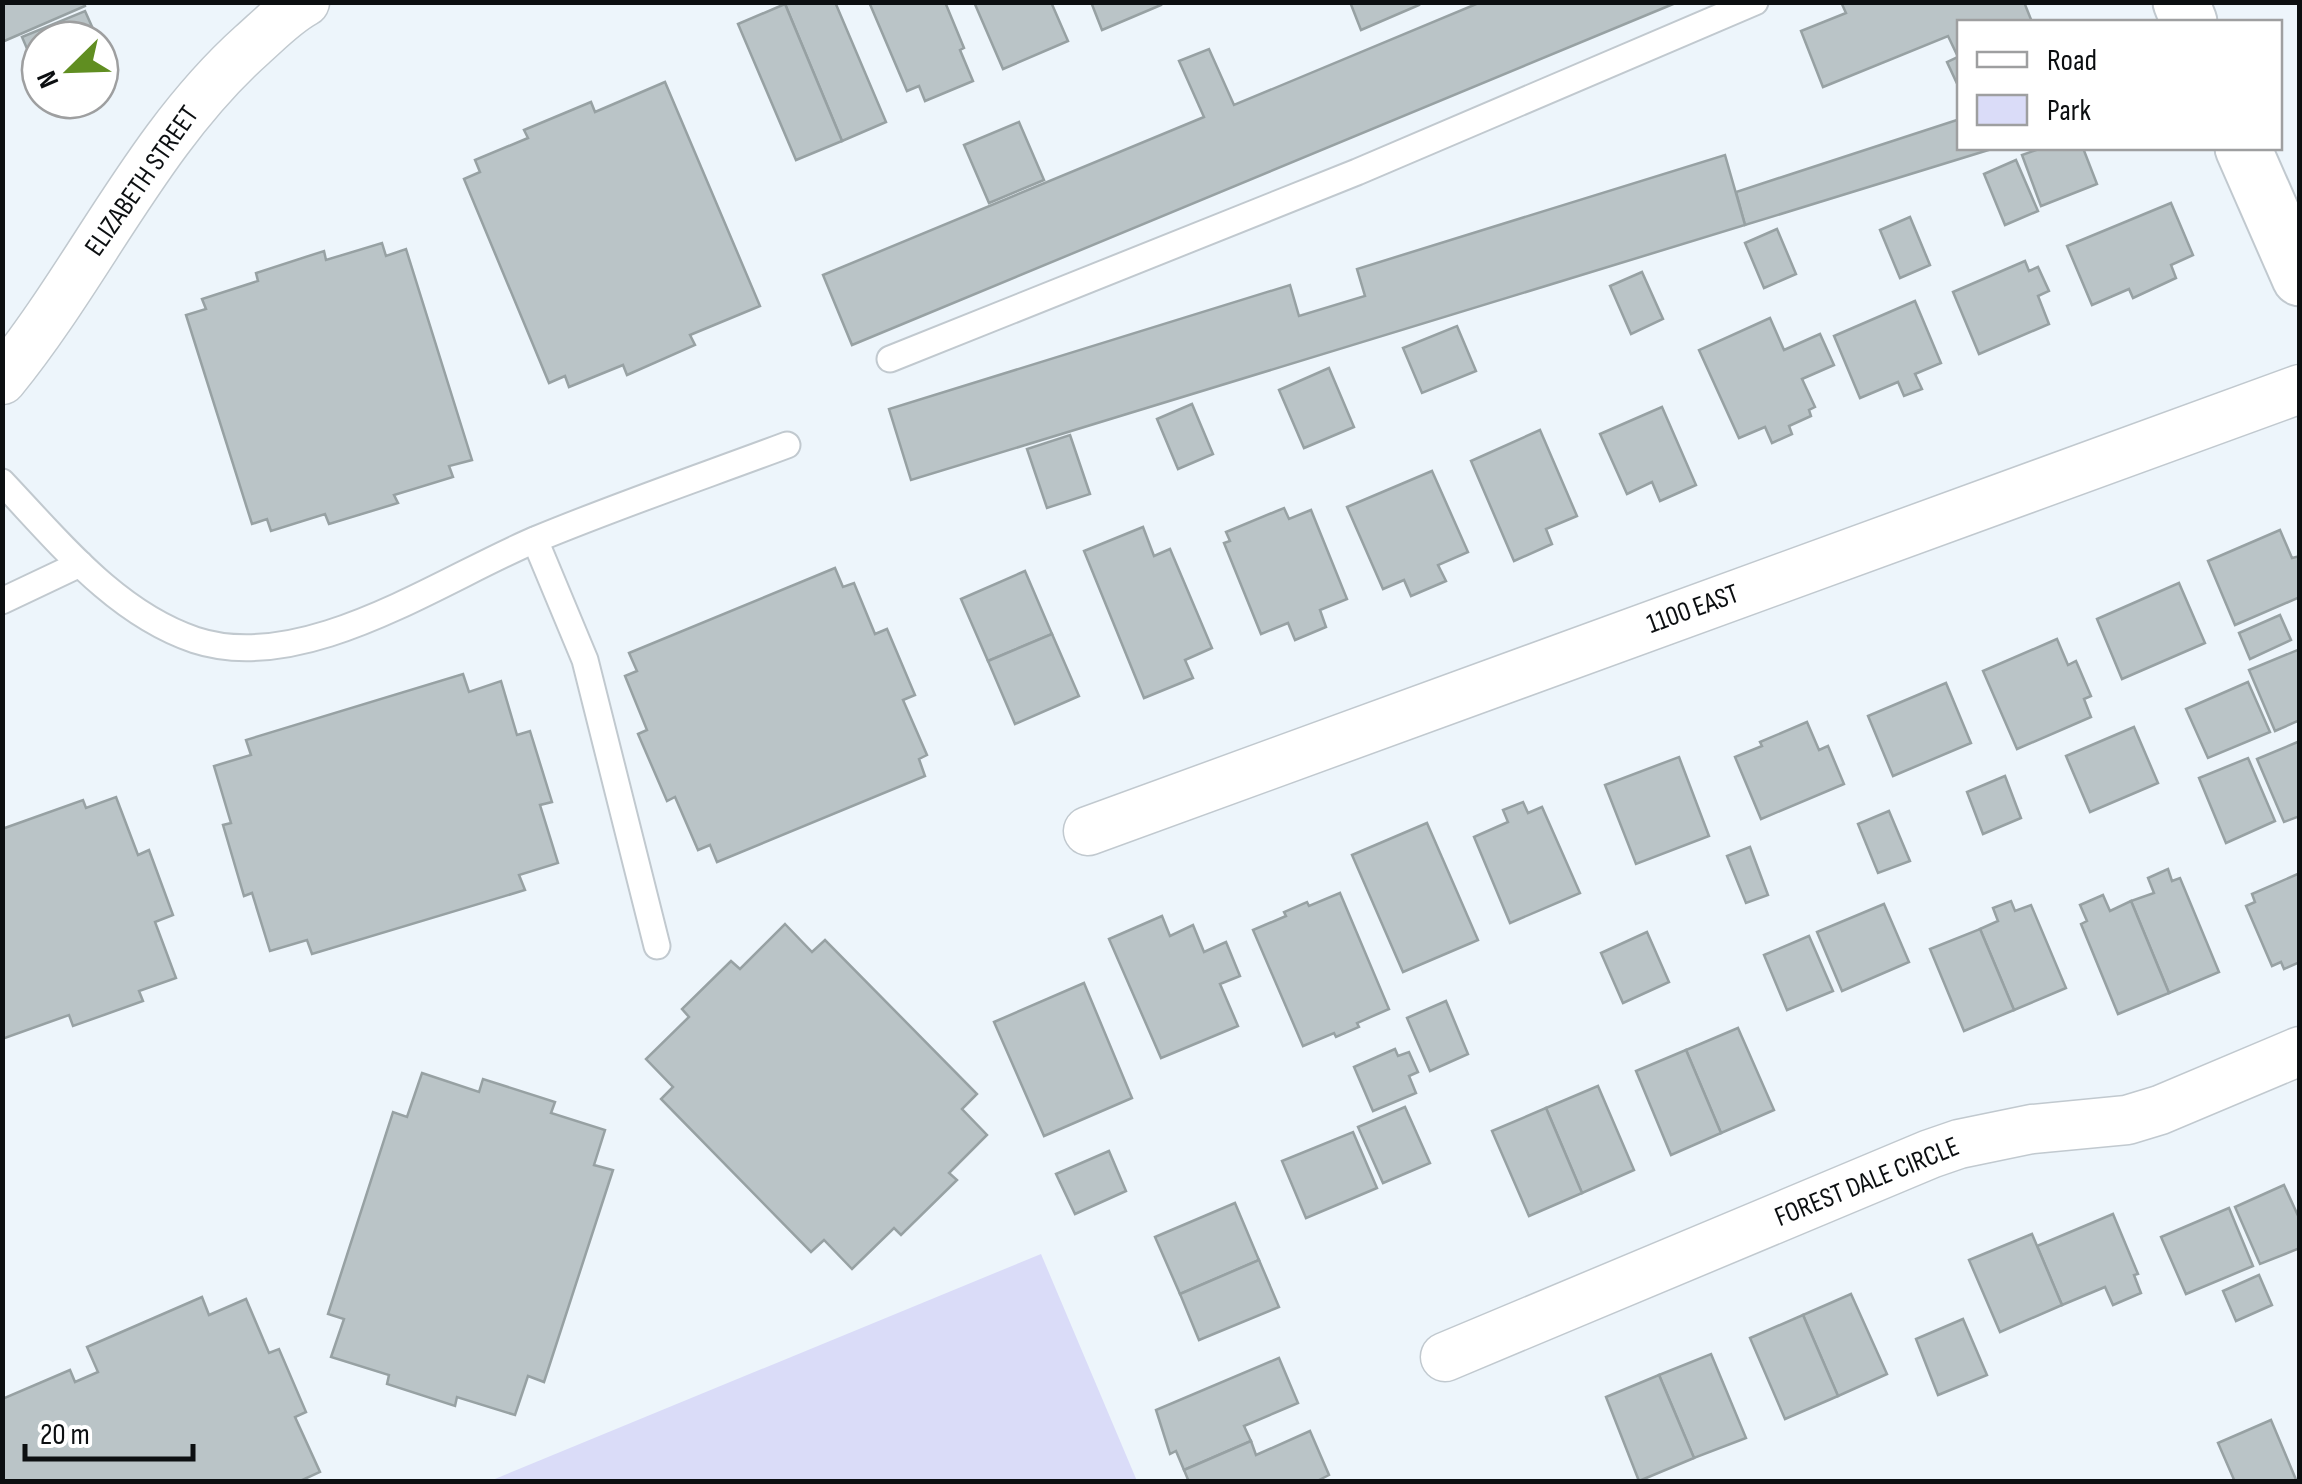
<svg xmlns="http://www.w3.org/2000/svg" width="2302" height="1484" font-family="'Sofia Sans Condensed',sans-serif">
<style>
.green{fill:#dadcf8}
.building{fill:#bac4c7;stroke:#97a1a3;stroke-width:2.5}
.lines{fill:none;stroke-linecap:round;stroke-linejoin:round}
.service-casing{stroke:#c1c9cf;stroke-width:29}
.minor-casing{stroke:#c1c9cf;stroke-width:51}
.tertiary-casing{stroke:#c1c9cf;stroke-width:59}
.service{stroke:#fff;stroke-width:25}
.minor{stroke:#fff;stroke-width:48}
.tertiary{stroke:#fff;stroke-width:55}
.labels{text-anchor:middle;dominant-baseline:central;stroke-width:8;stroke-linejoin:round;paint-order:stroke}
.street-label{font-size:28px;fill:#0c0f11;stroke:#fff}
</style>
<rect width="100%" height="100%" fill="#edf5fb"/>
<polygon class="green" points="1041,1254 1137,1481 490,1481"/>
<g class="building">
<polygon points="2,2 84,2 85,6 2,42"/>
<polygon points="835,2 886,122 842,141 785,4"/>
<polygon points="869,2 945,2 964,48 960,50 973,81 925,101 919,86 907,91"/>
<polygon points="974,2 1051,2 1068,41 1003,69"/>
<polygon points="1091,2 1160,2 1161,5 1102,30"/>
<polygon points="1350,2 1418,2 1419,5 1361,30"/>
<polygon points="1481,2 1678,2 852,345 823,275 1204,117 1179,61 1209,49 1234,105"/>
<polygon points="1841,2 2024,2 2032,22 1960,22 1960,90 1947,62 1958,57 1948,36 1823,87 1801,31 1846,13"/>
<polygon points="785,4 842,141 796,160 738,24"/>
<polygon points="85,11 98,40 40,40 40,79 22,37"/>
<polygon points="665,82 760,306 690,335 695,345 627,375 623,365 569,387 565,376 549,383 464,179 480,172 475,160 528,138 524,130 591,102 595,112"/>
<polygon points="1960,119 1960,148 1995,148 1745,225 1736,192"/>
<polygon points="1019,122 1044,180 989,203 964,145"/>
<polygon points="2042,148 2083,148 2097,184 2041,206 2022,155"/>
<polygon points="1725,155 1745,225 911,480 889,409 1290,285 1299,316 1365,296 1357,269"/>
<polygon points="2016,160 2038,211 2005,225 1984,174"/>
<polygon points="2171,203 2193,255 2171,265 2176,278 2133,298 2129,289 2092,305 2067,246"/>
<polygon points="1910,217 1930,265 1900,278 1880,230"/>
<polygon points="1777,229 1796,274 1764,288 1745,243"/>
<polygon points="382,243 386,256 406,249 472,460 449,466 453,477 394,495 398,503 329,524 325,514 271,531 267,519 252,524 186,315 206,309 202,299 258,281 256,273 324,251 326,260"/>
<polygon points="2025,261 2029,271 2038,267 2049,291 2038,296 2049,324 1979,354 1953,292"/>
<polygon points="1642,272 1663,319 1631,334 1610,286"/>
<polygon points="1915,301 1941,363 1915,374 1922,389 1904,396 1898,382 1860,398 1834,336"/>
<polygon points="1770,318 1784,350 1820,334 1834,365 1802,379 1815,407 1809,410 1811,416 1789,426 1792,434 1772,443 1765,427 1739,438 1699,350"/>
<polygon points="1457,326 1476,371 1422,393 1403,348"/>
<polygon points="1329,368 1354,427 1304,448 1279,390"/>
<polygon points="1192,404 1213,454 1178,469 1157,419"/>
<polygon points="1662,407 1696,485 1660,501 1652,482 1627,494 1600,434"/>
<polygon points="1540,430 1577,516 1546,529 1552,544 1514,561 1471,461"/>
<polygon points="1070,435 1090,494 1047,508 1027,449"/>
<polygon points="1432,471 1468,552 1438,565 1446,581 1411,596 1404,580 1383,589 1347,507"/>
<polygon points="1284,508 1289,519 1311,510 1347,599 1320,610 1326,627 1295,640 1288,623 1261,634 1224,543 1230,541 1226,532"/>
<polygon points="1143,527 1154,556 1170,549 1212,648 1185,660 1193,678 1144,698 1084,551"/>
<polygon points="2280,530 2292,558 2300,556 2300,597 2235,625 2208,561"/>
<polygon points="835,568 843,587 854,583 875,634 887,629 915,695 903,700 927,755 919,759 925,776 717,862 710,845 698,850 675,797 667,801 638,734 647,730 625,676 637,671 629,653"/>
<polygon points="1025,571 1052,634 988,661 961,599"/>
<polygon points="2179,583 2205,643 2122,679 2097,619"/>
<polygon points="2280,615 2291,640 2250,659 2239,633"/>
<polygon points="1052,634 1079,696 1015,724 988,661"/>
<polygon points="2057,639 2068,665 2076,661 2091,696 2084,699 2091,717 2017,749 1983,671"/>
<polygon points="2300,649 2300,720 2275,731 2249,670"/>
<polygon points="463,674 469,692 501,681 517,735 530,731 552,802 540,805 558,863 519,875 525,890 312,954 307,940 270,951 252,893 244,896 223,825 231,823 214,766 251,755 246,740"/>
<polygon points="2248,682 2270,732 2208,758 2186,709"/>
<polygon points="1946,683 1971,743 1893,776 1868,716"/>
<polygon points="1807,722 1819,750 1828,746 1844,784 1761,819 1735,757 1762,746 1760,742"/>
<polygon points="2134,727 2158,783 2090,812 2066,756"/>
<polygon points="2300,741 2300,816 2284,822 2257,759"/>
<polygon points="1679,757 1709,836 1636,864 1605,785"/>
<polygon points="2248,758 2275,821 2226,843 2199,778"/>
<polygon points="2005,776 2021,818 1983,834 1967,792"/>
<polygon points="116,797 138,855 149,850 173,915 155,922 176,978 139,991 143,1001 73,1026 69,1015 2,1039 2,829 83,800 86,808"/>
<polygon points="1523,802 1528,813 1542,807 1580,893 1510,923 1474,837 1508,822 1503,810"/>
<polygon points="1889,811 1910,861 1878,873 1858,824"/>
<polygon points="1427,823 1478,940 1403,972 1352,855"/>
<polygon points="1750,847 1768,895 1746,903 1727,856"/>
<polygon points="2168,869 2172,881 2180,878 2219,972 2169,993 2131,901 2154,893 2148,878"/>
<polygon points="2300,873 2300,962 2284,969 2281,962 2272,966 2246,906 2255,902 2252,894"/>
<polygon points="1340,893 1389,1009 1357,1023 1359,1027 1336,1037 1334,1033 1303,1046 1253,930 1286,916 1284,912 1307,902 1309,906"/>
<polygon points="2103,895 2110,911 2131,901 2169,993 2118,1014 2081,924 2087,921 2080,905"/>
<polygon points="2011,901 2015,911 2031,905 2066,988 2014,1010 1980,929 1998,921 1993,908"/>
<polygon points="1884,904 1909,962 1842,991 1817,932"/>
<polygon points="1162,916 1170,936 1193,925 1204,952 1226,942 1240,976 1220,984 1238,1026 1161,1058 1109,939"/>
<polygon points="785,924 812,952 825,940 977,1094 962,1109 987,1135 949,1173 957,1180 901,1235 894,1228 852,1269 824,1240 811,1252 661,1099 673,1087 646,1059 689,1017 682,1009 731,961 740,969"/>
<polygon points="1980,929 2014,1010 1964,1031 1930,949"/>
<polygon points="1647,932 1669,982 1623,1003 1601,953"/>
<polygon points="1809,936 1833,991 1787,1010 1764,955"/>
<polygon points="1084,983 1132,1098 1044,1136 994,1022"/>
<polygon points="1446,1001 1468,1054 1430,1071 1407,1018"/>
<polygon points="1738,1028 1774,1110 1721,1133 1686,1050"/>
<polygon points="1395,1049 1398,1056 1409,1052 1418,1072 1409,1076 1416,1093 1373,1111 1354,1067"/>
<polygon points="1686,1050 1721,1133 1671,1155 1636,1071"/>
<polygon points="422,1073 479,1092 483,1079 555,1102 551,1113 605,1130 594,1165 613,1170 544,1382 528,1376 515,1415 457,1397 455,1406 387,1384 389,1375 331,1357 344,1319 328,1314 393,1112 407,1117"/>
<polygon points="1598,1086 1634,1170 1582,1193 1546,1108"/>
<polygon points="1405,1107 1430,1163 1383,1183 1358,1127"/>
<polygon points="1546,1108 1582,1193 1529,1216 1492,1131"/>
<polygon points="1353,1132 1377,1188 1306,1218 1282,1161"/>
<polygon points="1109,1151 1126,1191 1075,1214 1056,1174"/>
<polygon points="2284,1185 2300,1220 2300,1248 2260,1264 2235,1207"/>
<polygon points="1235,1203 1259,1260 1180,1294 1155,1237"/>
<polygon points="2229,1208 2253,1266 2186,1294 2161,1237"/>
<polygon points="2113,1214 2138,1274 2134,1275 2141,1293 2113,1305 2105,1287 2062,1305 2037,1246"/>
<polygon points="2032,1234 2062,1305 2000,1332 1969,1260"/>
<polygon points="1259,1260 1279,1307 1199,1340 1180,1294"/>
<polygon points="2259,1275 2272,1305 2236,1321 2223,1291"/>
<polygon points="1851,1294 1887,1374 1838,1396 1803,1315"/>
<polygon points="202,1297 209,1315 246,1299 269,1353 279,1349 306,1412 295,1417 320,1472 298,1482 2,1482 2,1399 70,1370 75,1382 98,1372 87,1347"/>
<polygon points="1803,1315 1838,1396 1785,1419 1750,1338"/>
<polygon points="1963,1319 1987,1375 1938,1395 1916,1339"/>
<polygon points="1711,1354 1746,1438 1694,1458 1659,1375"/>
<polygon points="1279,1358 1298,1403 1244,1426 1251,1441 1184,1470 1176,1451 1170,1454 1156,1410"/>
<polygon points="1659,1375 1694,1458 1639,1481 1606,1397"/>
<polygon points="2271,1420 2297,1482 2235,1482 2218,1443"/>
<polygon points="1310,1431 1329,1475 1315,1482 1189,1482 1184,1470 1251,1441 1256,1455"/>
</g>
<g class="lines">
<g class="service-casing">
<g id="service">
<polyline points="890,359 1357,172 1755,2"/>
<path d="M 2,482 C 58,541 115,613 195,640 C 304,676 441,579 537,539 C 619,505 704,476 787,445"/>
<polyline points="535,540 585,660 657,946"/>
<polyline points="2,601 80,564"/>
</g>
</g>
<g class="minor-casing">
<g id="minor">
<path d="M 2,380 C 90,272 147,139 252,45 C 269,30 285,13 305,2"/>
<polyline points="1088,831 2300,389"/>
<polyline points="1445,1357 1930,1154 1959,1144 2032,1129 2127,1120 2160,1110 2300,1051"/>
</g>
</g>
<g class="tertiary-casing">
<g id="tertiary">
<polyline points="2181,2 2189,22"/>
<polyline points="2243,148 2300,278"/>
</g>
</g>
<use href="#service" class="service"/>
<use href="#minor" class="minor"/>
<use href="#tertiary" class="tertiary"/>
</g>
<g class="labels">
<g class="street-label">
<text transform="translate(142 181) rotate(-55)">ELIZABETH STREET</text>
<text transform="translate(1693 609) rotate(-20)">1100 EAST</text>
<text transform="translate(1867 1182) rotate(-22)">FOREST DALE CIRCLE</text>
</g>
</g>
<rect width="2302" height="1484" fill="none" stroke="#0c0f11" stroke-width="10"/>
<rect x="1957" y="20" width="325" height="130" fill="#ffffff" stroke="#9e9fa0" stroke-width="2.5"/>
<rect x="1977" y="52" width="50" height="15" fill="#ffffff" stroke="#9e9fa0" stroke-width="2.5"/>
<text x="2047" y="70" font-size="30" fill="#0c0f11">Road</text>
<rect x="1977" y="95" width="50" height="30" fill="#dadcf8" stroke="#9e9fa0" stroke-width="2.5"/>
<text x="2047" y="120" font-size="30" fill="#0c0f11">Park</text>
<g transform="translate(70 70) rotate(247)"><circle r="48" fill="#ffffff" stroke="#9e9fa0" stroke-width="2.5"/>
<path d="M0-8L18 38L0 25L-18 38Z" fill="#608e21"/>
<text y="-15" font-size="28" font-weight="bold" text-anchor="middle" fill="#0c0f11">N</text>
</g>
<path d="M25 1444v15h168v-15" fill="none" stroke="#0c0f11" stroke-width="5"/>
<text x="40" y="1444" font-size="30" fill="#0c0f11" stroke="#ffffff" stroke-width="8" paint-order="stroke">20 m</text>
</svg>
